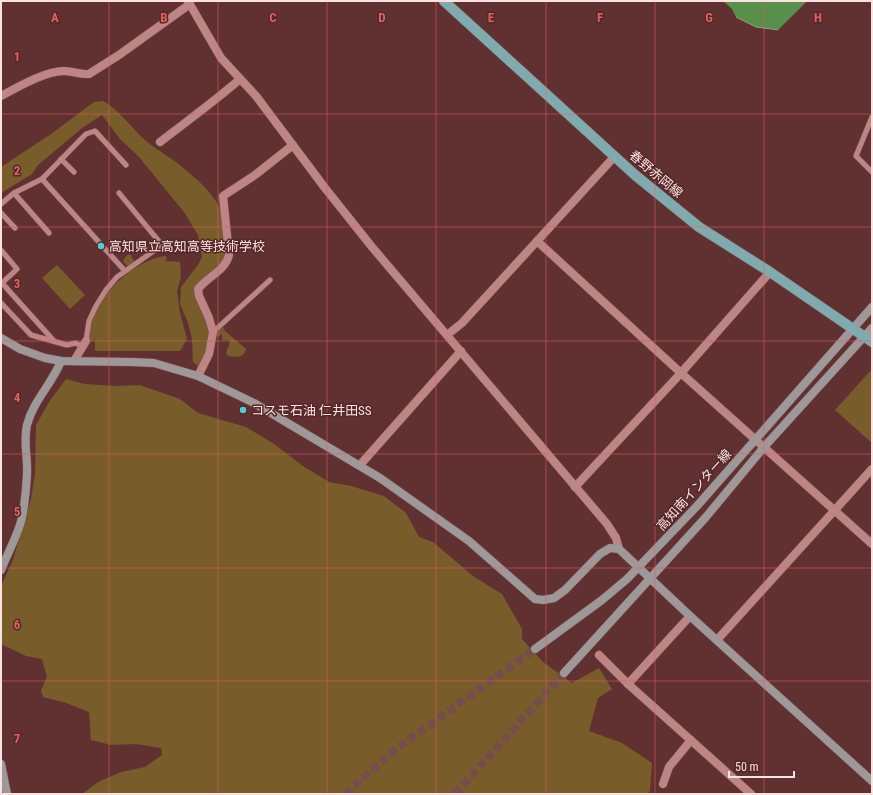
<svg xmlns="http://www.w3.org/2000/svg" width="873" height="795" font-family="'Roboto Condensed','Noto Sans JP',sans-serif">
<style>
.green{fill:#785c2a}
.water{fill:#588f4a;stroke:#89a878}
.pier{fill:#613132}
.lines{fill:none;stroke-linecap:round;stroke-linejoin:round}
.secondary-tunnel{stroke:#784c4c;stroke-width:8;stroke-dasharray:8 4;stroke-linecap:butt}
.lane-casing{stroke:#785052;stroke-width:6}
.street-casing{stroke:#785052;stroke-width:9}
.secondary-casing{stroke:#785052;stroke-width:9}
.primary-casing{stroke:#785052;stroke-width:11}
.lane{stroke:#bd8585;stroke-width:5}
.street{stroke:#bd8585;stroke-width:8}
.secondary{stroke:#9e9899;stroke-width:8}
.primary{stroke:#80abae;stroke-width:10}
.grid{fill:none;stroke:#e16060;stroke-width:1;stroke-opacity:0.55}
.poi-dot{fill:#51ccd2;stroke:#552728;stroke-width:1.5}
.labels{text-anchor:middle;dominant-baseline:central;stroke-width:3;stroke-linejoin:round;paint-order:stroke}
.street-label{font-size:13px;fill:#fce3e2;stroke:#552728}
.poi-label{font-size:13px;fill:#fce3e2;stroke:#552728;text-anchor:start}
.grid-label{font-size:13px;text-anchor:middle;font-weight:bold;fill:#e16060;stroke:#552728;stroke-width:3;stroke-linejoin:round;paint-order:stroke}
</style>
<rect width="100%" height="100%" fill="#613132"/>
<g class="green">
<path d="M 103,101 C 120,110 131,128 145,140 C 153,147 162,152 170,158 C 181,165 207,187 213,197 C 220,206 222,217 224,228 C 230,262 220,266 196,287 L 196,299 L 208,322 L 210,340 L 207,350 L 199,367 L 193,362 L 192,339 L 188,323 L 180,304 L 181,287 L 198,265 L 202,257 L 198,235 L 184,212 L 139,157 L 120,139 L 102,115 L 82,128 L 38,165 L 32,174 L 1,193 L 1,167 L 51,134 L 94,102 Z"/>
<polygon points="130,254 134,261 132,265 127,266 123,261 126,256"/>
<path d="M 165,256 L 167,258 L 165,261 L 180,262 L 181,277 L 177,291 L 180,313 L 187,339 L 180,351 L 95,351 L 95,337 L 94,341 L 89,342 C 89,336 89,329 91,323 C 99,294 135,260 165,256 Z"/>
<polygon points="57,265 85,295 70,309 42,278"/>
<path d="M 223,327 L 225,331 L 246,349 C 243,359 236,357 228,356 L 226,353 L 230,342 L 228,340 L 222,340 L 222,334 L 218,337 L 216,334 L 220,328 Z"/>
<polygon points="872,369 872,443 835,410"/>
<polygon points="66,379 85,384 116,386 140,385 180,399 198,413 246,427 274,444 303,466 329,482 351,486 384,496 406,513 419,537 433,542 473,576 502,594 522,629 522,639 543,662 572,683 599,668 612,689 598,698 589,731 622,743 652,763 650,791 647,794 82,794 98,782 121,772 145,767 162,755 161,748 136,744 111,745 91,740 89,712 66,703 43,697 41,690 47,677 42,659 26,656 1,644 1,586 13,560 31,499 35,473 36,425 49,402"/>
</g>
<polygon class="water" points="715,1 807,1 779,30 756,27 736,17"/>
<g class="pier">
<polygon points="713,1 723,1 732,9 736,17 736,19"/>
<polygon points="807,1 809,1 780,32 776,32"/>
</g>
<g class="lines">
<g class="secondary-tunnel">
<polyline points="345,794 396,749 535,649"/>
<polyline points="455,794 564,673"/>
</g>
<g class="lane-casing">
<g id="lane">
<polyline points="872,117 856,156 872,172"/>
<polyline points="61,159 74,172"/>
<polyline points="42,179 125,271"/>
<polyline points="14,193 49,233"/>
<polyline points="1,204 14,193 42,179 86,134 95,131 126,165"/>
<polyline points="1,213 15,228"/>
<polyline points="1,250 17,269 2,283"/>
<polyline points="1,284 2,283 54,341"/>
<polyline points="1,303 31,335 67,345 76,343 82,347"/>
<polyline points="213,332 270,280"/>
<polyline points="86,341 89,321 96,306 106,290 117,277 162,245 119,193"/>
</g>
</g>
<g class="street-casing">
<g id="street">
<polyline points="188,1 221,58 256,96 325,188 372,247 607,524 616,538 619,549"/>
<path d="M 1,96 C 18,87 45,71 64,71 C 73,71 81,75 89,74 L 119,55 L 190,4"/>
<path d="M 160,142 C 187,121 215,101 240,79"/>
<polyline points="537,241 681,373 872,544"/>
<polyline points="447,335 462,323 615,156"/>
<polyline points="74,361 86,341"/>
<path d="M 198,376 L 209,354 L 213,332 L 209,318 L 199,296 L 198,289 C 208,276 225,271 229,255 L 223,196 L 255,175 L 293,145"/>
<polyline points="360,465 461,351"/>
<polyline points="575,487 681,373 770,272"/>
<polyline points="717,640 872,469"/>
<polyline points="599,655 628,684 751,794"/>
<polyline points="628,684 690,616"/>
<polyline points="663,784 669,767 691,740"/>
</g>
</g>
<g class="secondary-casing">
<g id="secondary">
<polyline points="1,338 20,349 45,358 61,361 132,362 154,363 198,376 254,403 380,478 469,541 535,599 543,600 554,598 565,590 600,554 610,548 619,549 690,616 872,781"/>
<path d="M 1,570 C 7,555 15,540 20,525 C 25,509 26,490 27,474 C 28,457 23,442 27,425 C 33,401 52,384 61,361"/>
<polyline points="535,649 602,600 627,579 697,506 872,307"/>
<polyline points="564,673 706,517 764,447 872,328"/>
<polyline points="1,764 7,794"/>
</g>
</g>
<g class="primary-casing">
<polyline id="primary" points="444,1 635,175 699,227 770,272 872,342"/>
</g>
<use href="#lane" class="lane"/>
<use href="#street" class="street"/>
<use href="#secondary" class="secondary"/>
<use href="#primary" class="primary"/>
</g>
<path class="grid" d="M 109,1 L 109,794M 218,1 L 218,794M 327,1 L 327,794M 436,1 L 436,794M 546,1 L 546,794M 655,1 L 655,794M 764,1 L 764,794M 1,114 L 872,114M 1,227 L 872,227M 1,341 L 872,341M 1,454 L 872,454M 1,568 L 872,568M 1,681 L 872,681"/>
<g class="poi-dot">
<circle cx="101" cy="246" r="4"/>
<circle cx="243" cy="410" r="4"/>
</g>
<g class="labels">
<g class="street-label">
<text transform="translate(656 174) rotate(40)">春野赤岡線</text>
<text transform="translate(694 490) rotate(-48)">高知南インター線</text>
</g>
<g class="poi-label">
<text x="109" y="246">高知県立高知高等技術学校</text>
<text x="251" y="410">コスモ石油 仁井田SS</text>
</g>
</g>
<g class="grid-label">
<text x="55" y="22">A</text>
<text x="164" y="22">B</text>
<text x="273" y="22">C</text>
<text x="382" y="22">D</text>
<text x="491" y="22">E</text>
<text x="600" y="22">F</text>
<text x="709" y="22">G</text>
<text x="818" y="22">H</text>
<text x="17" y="61">1</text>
<text x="17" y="175">2</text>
<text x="17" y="288">3</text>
<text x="17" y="402">4</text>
<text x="17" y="516">5</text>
<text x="17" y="629">6</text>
<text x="17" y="743">7</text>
</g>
<rect width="873" height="795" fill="none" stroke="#fce3e2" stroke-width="4"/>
<path d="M729 771v6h65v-6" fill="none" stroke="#fce3e2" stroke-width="2"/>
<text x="735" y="771" font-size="12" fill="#fce3e2" stroke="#552728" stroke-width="3" paint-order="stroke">50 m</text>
</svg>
